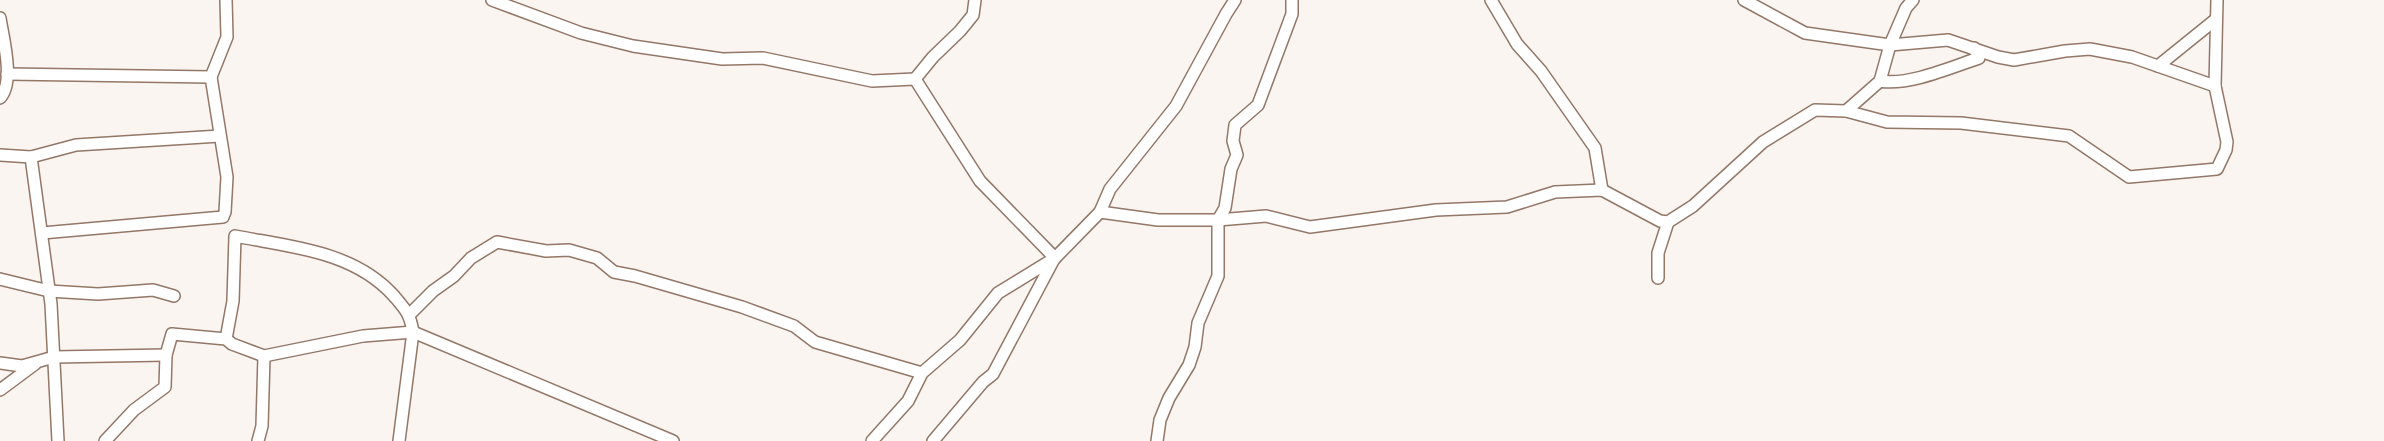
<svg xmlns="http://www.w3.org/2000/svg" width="2384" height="441" font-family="Barlow,sans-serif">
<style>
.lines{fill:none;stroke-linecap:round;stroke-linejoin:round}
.minor-casing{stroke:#937767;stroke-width:14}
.minor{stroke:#fff;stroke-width:11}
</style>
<rect width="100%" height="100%" fill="#fbf5f1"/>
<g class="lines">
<g class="minor-casing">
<g id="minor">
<polyline points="492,0 581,33 633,46 722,59 763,58 872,81 915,79"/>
<polyline points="1491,0 1517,44 1541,71 1595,148 1602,190"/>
<polyline points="1744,0 1805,33 1890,45 1948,40 1998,57 2014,60 2065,51 2090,49 2132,57 2215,86"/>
<path d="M 0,18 C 3,38 15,82 0,98"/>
<polyline points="2158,66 2215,20"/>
<polyline points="7,74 211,77 227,37 226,0"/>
<polyline points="915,79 980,181 1055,258"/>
<polyline points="915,79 933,57 960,31 973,15 975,0"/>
<path d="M 1880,81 C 1909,86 1952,67 1979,58 L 1974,48"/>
<polyline points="1846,111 1887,122 1961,123 2069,136 2129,177 2217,169 2226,150 2227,142 2215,86 2217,0"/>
<polyline points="0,155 31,157 76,145 220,136"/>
<polyline points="31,157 51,304 58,441"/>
<polyline points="1100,212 1158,220 1218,220 1266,216 1310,227 1436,210 1507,207 1555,192 1602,190 1660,221 1668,222 1693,206 1763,142 1815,110 1846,111 1880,81 1890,45 1906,8 1913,0"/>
<polyline points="42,233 223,217 225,212 227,177 211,77"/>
<polyline points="1658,278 1658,253 1668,222"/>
<polyline points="0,279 49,291 98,294 153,290 174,296"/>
<polyline points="410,314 433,291 454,276 471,258 497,242 546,251 569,250 597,258 614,272 635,276 742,307 794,326 815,342 922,373"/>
<path d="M 226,339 L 233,301 L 235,236 C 291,247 354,251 394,296 C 406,310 410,314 413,332 L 399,441"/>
<polyline points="0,363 22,366 54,357 166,355"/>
<polyline points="0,390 35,364"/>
<polyline points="105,441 134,410 165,387 166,355 172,334 226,339 232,344 264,356 363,336 413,332 673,441"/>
<polyline points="258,441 262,426 264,356"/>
<polyline points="872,441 908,401 922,373 960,340 998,293 1055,258 1100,212 1110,189 1176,106 1226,14 1235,0"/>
<polyline points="933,441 983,382 993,374 1054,259"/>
<polyline points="1157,441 1160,420 1169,398 1189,365 1195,347 1198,323 1218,276 1218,220 1225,208 1231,169 1237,155 1233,141 1235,125 1258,105 1292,14 1292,0"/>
</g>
</g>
<use href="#minor" class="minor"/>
</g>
</svg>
